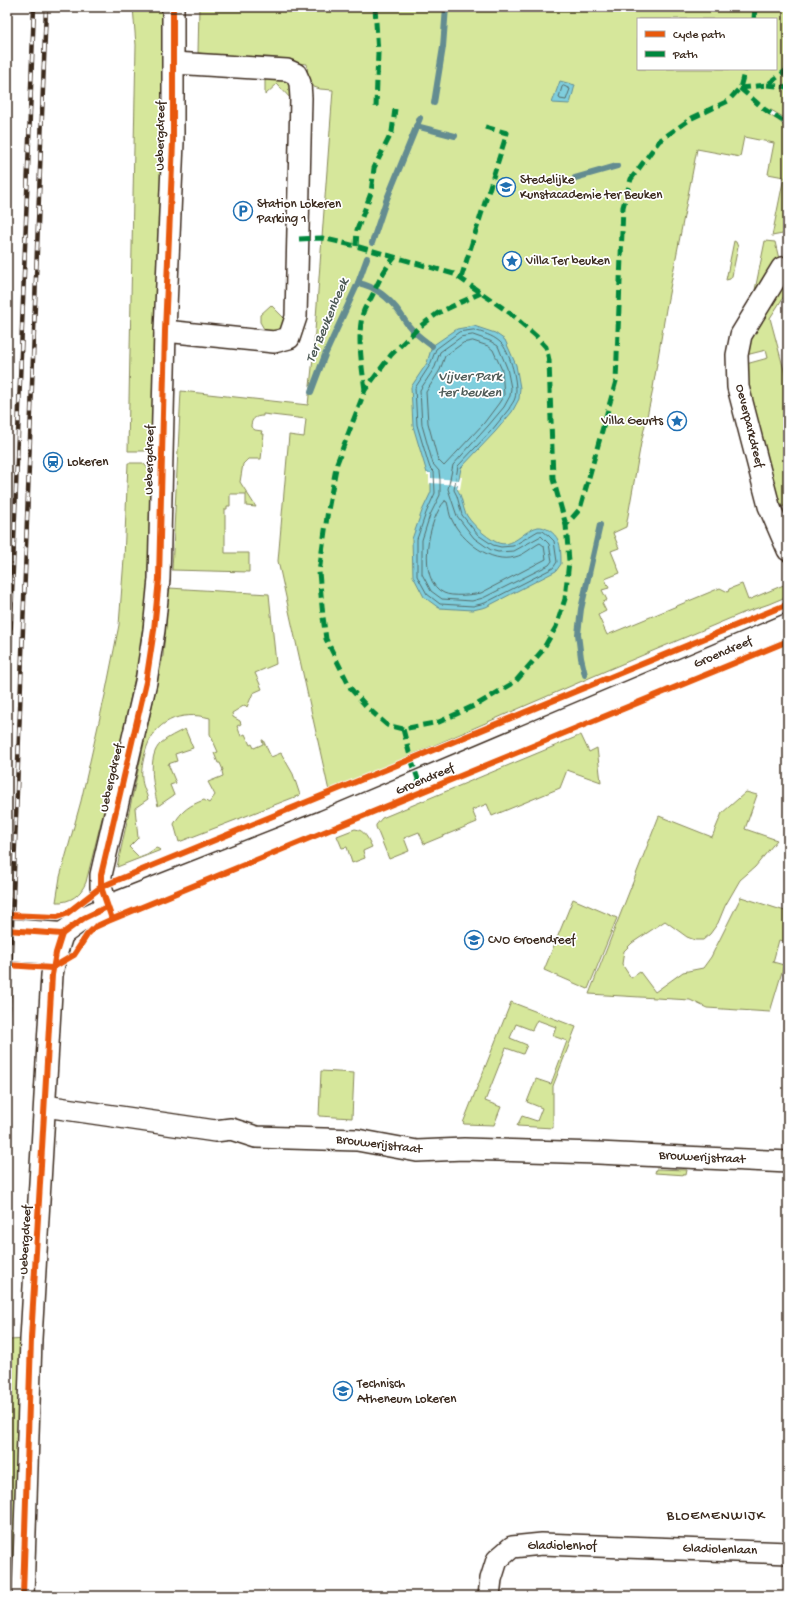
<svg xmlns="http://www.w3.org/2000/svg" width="795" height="1603" font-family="'Gochi Hand',sans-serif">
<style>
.green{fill:#d6e79b;stroke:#88885c;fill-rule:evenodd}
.water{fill:#7fcedd;stroke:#648c91}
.pier{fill:#fff}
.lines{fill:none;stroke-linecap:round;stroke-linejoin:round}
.shore{stroke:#566c6a;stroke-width:1}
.stream{stroke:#648c91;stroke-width:6}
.street-casing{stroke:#3b2a1e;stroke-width:24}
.secondary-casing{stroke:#3b2a1e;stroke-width:25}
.street{stroke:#fff;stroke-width:21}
.secondary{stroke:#fff;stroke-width:22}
.rail-casing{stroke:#3b2a1e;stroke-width:4.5}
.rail{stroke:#fff;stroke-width:3;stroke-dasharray:9;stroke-linecap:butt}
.quiet{stroke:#00873e;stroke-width:5;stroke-dasharray:10 5;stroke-linecap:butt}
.cycleway-casing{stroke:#fff;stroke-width:8}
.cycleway{stroke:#e8590c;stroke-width:6}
.labels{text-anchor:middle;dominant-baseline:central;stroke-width:3.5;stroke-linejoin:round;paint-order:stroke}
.street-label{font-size:13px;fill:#3b2a1e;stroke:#fff}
.poi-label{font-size:13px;fill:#3b2a1e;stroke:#fff;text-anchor:start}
.water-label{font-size:14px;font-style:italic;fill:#4f5b57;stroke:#fff}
.neighbourhood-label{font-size:14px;letter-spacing:1px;fill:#3b2a1e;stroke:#fff}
</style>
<rect width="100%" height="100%" fill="#fff"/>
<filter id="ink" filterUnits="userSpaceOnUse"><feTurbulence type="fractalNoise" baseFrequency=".025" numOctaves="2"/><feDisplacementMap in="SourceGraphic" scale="8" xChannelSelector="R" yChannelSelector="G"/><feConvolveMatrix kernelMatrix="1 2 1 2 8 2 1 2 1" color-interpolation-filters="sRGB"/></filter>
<g filter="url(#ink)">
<g class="green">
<path d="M 133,7 L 162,7 C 166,153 159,299 153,445 L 145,451 L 128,451 L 136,45 Z"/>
<path d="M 199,7 L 788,7 L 788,120 L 771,110 L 765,112 C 779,122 785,121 788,139 L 788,233 L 772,236 L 784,177 L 768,174 L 774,143 L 744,137 L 740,157 L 697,149 L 666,309 L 652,394 L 641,443 L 626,527 L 613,533 L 619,548 L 611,551 L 620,573 L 605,579 L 609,588 L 602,590 L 607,600 L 602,603 L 606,611 L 598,615 L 607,635 L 720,588 L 728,592 L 729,589 L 742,584 L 748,600 L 786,584 L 788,590 L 788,596 L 769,604 L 743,613 L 610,669 L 329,791 L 278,561 L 289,435 L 304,437 L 306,419 L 263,414 L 263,416 C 255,416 251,419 251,427 L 255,430 L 262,431 L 261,434 L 264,434 L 261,459 L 248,459 L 243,464 L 240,482 L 256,507 L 246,506 L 246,494 L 230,494 L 230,506 L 227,506 L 227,509 L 225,509 L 225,553 L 249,553 L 249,572 L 172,570 L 181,391 L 308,405 L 313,358 L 333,90 L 320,89 L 314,87 L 308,77 L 307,64 L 198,53 ZM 638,19 L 776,19 L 776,69 L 638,69 Z"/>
<polygon points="274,78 292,82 292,100 277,84 265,95 265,80"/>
<polygon points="734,241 736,242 738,247 732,276 730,279 726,280"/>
<polygon points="765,241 775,242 779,259 777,259 754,295"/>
<polygon points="786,276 788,290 770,318 788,385 788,505 780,507 747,383 746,364 768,358 766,350 746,355 747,344"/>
<polygon points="271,305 286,320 282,329 274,333 264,329 260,322 260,315"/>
<path d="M 128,463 L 143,463 L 153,474 L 150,563 L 148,564 L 147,604 L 140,643 L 142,644 L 120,746 L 86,882 C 81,895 70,903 56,902 L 60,877 L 81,801 L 105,695 L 119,625 L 124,559 Z"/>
<path d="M 169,588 L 269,594 L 276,664 L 255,673 L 262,689 L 253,693 L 247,707 L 245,705 L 232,713 L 233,717 L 240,721 L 241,724 L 237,726 L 241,736 L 245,734 L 250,745 L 252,744 L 254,748 L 263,744 L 262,740 L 263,740 L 271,757 L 281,753 L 293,774 L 300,795 L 179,842 L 174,824 C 181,811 190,805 204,800 L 209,803 L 215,795 L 208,782 L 223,776 L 222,771 L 223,770 L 220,763 L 218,763 L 214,753 L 218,752 L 210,734 L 210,718 C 180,710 153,721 145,753 C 143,761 141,770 142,778 C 142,785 146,792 148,799 L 135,808 L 138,838 L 129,847 L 139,857 L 147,854 L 156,848 L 161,850 L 117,867 L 163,656 Z"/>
<path d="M 185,729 L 193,748 L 175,754 L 177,761 L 168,764 L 176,783 L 170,785 L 174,795 L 158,806 C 154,790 146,756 161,743 C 168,737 177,733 185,729 Z"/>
<polygon points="581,735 589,752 597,748 601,782 567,770 560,788 492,816 487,804 472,810 477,822 424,844 419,832 404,838 409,851 389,859 376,827 376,825 382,818"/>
<polygon points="746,792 757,795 745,829 777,840 755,867 740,880 725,906 718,923 710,934 703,940 695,940 687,937 665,921 632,943 624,951 622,964 631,978 640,972 655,992 683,972 703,968 711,957 741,897 788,912 788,942 779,940 773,962 784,965 770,1012 707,1008 690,1000 589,994 659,816 712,837 722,813"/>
<path d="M 355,829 C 365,830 368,839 372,847 L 363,851 L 365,858 L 352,863 L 347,847 L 342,848 L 337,836 Z"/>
<polygon points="573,899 617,918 588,989 544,970"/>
<polygon points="511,1002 576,1027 553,1086 553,1128 517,1126 522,1116 537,1121 542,1108 527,1102 536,1079 551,1084 567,1041 553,1036 556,1027 537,1020 532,1030 516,1024 510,1038 527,1045 523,1054 506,1048 485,1101 501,1107 494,1125 464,1124 463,1123"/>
<polygon points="321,1071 354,1073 352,1118 319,1116"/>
<polygon points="656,1169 687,1170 686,1175 655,1173"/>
<polygon points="25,1339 15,1596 7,1596 7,1431 10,1340"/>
</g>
<g class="water">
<polygon points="560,81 575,85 570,104 552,103"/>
<path d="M 474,326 L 495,333 L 505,340 L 516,365 L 520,388 L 519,399 L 512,412 L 495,432 L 461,468 L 457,489 C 462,496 462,504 465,512 C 469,522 486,537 496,542 C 513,550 523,530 538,527 C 545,526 555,533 558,540 C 561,546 561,557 561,564 L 556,571 L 486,607 L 473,610 L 439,608 L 424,597 L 413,576 L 412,539 L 422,511 L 431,492 L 431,473 L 427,473 L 413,426 L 411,387 L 427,363 L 432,346 L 457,329 Z"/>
</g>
<polygon class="pier" points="427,473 431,473 431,478 459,480 460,477 462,477 460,489 457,489 458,485 430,483 429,485 429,475 427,475"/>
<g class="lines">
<g class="shore">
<polygon points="564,86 570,89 566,100 560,99 559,97 562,87"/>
<path d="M 474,330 C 483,333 492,335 500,342 C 510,351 519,385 515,398 C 514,402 510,406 509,409 L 492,430 L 458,466 L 454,490 L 457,496 L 462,515 L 478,535 L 493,545 L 501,547 L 513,546 L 538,531 L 543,531 L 549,536 L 554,541 L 557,562 L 553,568 L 485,603 L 473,606 L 440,604 L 427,594 L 417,576 L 417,539 L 426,513 L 435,493 L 434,472 L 430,468 L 428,462 L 417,425 L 415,388 L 430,365 L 436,349 L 459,332 Z"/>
<polygon points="473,335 490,341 498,346 507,368 511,388 510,396 504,407 488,426 453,465 448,489 457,516 474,538 491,550 498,552 514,551 541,536 549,544 552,561 549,565 483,598 472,601 442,599 431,591 422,574 422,540 430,515 440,495 440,480 439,471 433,464 422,425 420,390 435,367 440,352 461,337"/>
<polygon points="473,341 488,346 493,350 502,370 504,395 499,403 484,423 444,466 438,460 428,423 426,392 440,370 445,356 463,343"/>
<path d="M 445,501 L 447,502 C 449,508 449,515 452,520 C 462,541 491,564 515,557 C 524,555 532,547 540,543 L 544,546 L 546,559 L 481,593 C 472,595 452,597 444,593 C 416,581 428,518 445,501 Z"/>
</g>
<g class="stream">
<polyline points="434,103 443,47 446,7"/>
<polyline points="416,126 455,136"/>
<polyline points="575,178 617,166"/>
<polyline points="372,243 386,201 420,118"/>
<path d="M 358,283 C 375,286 390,299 400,313 C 403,317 405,322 409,326 C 415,334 424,340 432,346"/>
<polyline points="311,392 325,355 358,283 367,258"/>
<polyline points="585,675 581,658 578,634 581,609 600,525"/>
</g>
<g class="street-casing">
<g id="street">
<polyline points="788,267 782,268 741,335 737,355 738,387 769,506 788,550"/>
<polyline points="165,331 274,342 289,338 296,317 301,98 300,83 296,74 287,70 174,63"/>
<polyline points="107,907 101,887 101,875 146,682 154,630 159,579 165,331 173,142 173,7"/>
<polyline points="45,1106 215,1131 231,1129 256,1137 357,1140 417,1151 464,1149 598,1153 788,1162"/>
<polyline points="23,1596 31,1339 52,975 56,953"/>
<polyline points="489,1596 491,1579 497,1560 512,1547 542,1544 788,1553"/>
</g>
</g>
<g class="secondary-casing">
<g id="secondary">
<polyline points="7,930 62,934"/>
<polyline points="62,934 84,918 107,907 323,822 788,625"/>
<polyline points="7,950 56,953 62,934"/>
</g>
</g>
<use href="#street" class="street"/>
<use href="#secondary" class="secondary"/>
<g class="rail-casing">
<g id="rail">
<polyline points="7,728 34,7"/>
<polyline points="7,1060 46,7"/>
</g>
</g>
<use href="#rail" class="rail"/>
<g class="quiet">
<polyline points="375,7 378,53 376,107"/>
<polyline points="754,19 755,7"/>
<polyline points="767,85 788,87"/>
<polyline points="740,88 764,109 788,124"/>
<polyline points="740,88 767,85 788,69"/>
<polyline points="299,239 322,238 356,246 454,274 510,313 536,336 546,347 549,360 553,479 566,525"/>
<polyline points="356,246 357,230 371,193 374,168 392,132 395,109"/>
<polyline points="461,278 507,133 485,127"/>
<path d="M 365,390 C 362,367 356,332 364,310 C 367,304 371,299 373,294 C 379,280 385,268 395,257"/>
<polyline points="403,729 387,725 369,709 351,689 326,639 323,617 319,572 328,510 337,463 365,390 391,355 418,328 438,313 459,303 481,293"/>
<polyline points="419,782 410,756 403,729 439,722 478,704 515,682 542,651 556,627 565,599 569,561 566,525 580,509 616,381 623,207 631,179 659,141 692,118 728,101 740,88 745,69"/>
</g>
<g class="cycleway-casing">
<g id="cycleway">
<polyline points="7,915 57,917 66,914 101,887 115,881 788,604"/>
<polyline points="112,919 101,887 101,875 146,682 154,630 159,579 165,331 173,142 173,7"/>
<polyline points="7,930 62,934"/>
<polyline points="62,934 84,918 107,907"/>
<polyline points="7,965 52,968 74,955 87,935 95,927 108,921 788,641"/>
<polyline points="23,1596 31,1339 52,975 56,953 62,934"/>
</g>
</g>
<use href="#cycleway" class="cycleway"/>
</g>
</g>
<defs>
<g id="school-ring" transform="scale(1)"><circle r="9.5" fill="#fff" stroke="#1f6fb2" stroke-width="1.5"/><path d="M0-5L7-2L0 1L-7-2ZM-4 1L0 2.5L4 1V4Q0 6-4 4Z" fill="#1f6fb2"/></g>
<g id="parking-ring" transform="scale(1)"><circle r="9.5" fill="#fff" stroke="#1f6fb2" stroke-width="1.5"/><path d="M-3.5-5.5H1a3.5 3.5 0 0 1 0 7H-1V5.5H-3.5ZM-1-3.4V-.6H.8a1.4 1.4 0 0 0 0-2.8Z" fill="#1f6fb2"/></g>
<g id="sight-ring" transform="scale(1)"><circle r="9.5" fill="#fff" stroke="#1f6fb2" stroke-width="1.5"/><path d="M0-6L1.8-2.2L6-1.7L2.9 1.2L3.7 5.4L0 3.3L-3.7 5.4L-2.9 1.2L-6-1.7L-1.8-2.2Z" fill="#1f6fb2"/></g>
<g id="station-ring" transform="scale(1)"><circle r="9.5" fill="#fff" stroke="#1f6fb2" stroke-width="1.5"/><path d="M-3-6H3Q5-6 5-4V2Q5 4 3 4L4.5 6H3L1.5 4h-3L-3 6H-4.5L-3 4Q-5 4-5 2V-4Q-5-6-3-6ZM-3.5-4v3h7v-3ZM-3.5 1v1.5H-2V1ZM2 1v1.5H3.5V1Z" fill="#1f6fb2"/></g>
</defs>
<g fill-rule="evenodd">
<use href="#school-ring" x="506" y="187"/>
<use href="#parking-ring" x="243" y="211"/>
<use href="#sight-ring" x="512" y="261"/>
<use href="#sight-ring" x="677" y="421"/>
<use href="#station-ring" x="53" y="462"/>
<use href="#school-ring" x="474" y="940"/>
<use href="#school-ring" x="343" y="1391"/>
</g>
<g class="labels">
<g class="street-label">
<text transform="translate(161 136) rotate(-89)">Uebergdreef</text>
<text transform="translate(749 426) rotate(76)">Oeverparkdreef</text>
<text transform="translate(150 460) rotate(-89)">Uebergdreef</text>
<text transform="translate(723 653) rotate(-23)">Groendreef</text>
<text transform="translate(112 778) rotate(-77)">Uebergdreef</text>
<text transform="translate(425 780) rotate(-23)">Groendreef</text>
<text transform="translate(379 1145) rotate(7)">Brouwerijstraat</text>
<text transform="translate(702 1158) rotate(3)">Brouwerijstraat</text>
<text transform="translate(26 1240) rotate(-87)">Uebergdreef</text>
<text x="562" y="1546">Gladiolenhof</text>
<text transform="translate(720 1550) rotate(2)">Gladiolenlaan</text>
</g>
<g class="poi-label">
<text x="520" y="180">Stedelijke<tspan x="520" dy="15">Kunstacademie ter Beuken</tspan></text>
<text x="257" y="204">Station Lokeren<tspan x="257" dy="15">Parking 1</tspan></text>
<text x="526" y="261">Villa Ter beuken</text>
<text x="663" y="421" text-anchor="end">Villa Geurts</text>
<text x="67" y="462">Lokeren</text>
<text x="488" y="940">CVO Groendreef</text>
<text x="357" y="1384">Technisch<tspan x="357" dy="15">Atheneum Lokeren</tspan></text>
</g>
<g class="water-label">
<text transform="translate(328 321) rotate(-67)">Ter Beukenbeek</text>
<text x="470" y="377">Vijver Park<tspan x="470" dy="16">ter beuken</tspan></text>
</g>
<g class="neighbourhood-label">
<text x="716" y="1516">BLOEMENWIJK</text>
</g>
</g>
<rect width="795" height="1603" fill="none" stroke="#fff" stroke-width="24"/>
<rect x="12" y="12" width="771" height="1579" fill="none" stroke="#3b2a1e" stroke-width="1.5" filter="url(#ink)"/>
<rect x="637" y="18" width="140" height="52" fill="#ffffff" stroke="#b1aaa5"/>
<rect x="645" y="31" width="20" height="6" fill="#e8590c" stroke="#b1aaa5"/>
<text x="673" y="38" font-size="12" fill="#3b2a1e">Cycle path</text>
<rect x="645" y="51" width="20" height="6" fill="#00873e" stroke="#b1aaa5"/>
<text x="673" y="58" font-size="12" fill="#3b2a1e">Path</text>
</svg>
